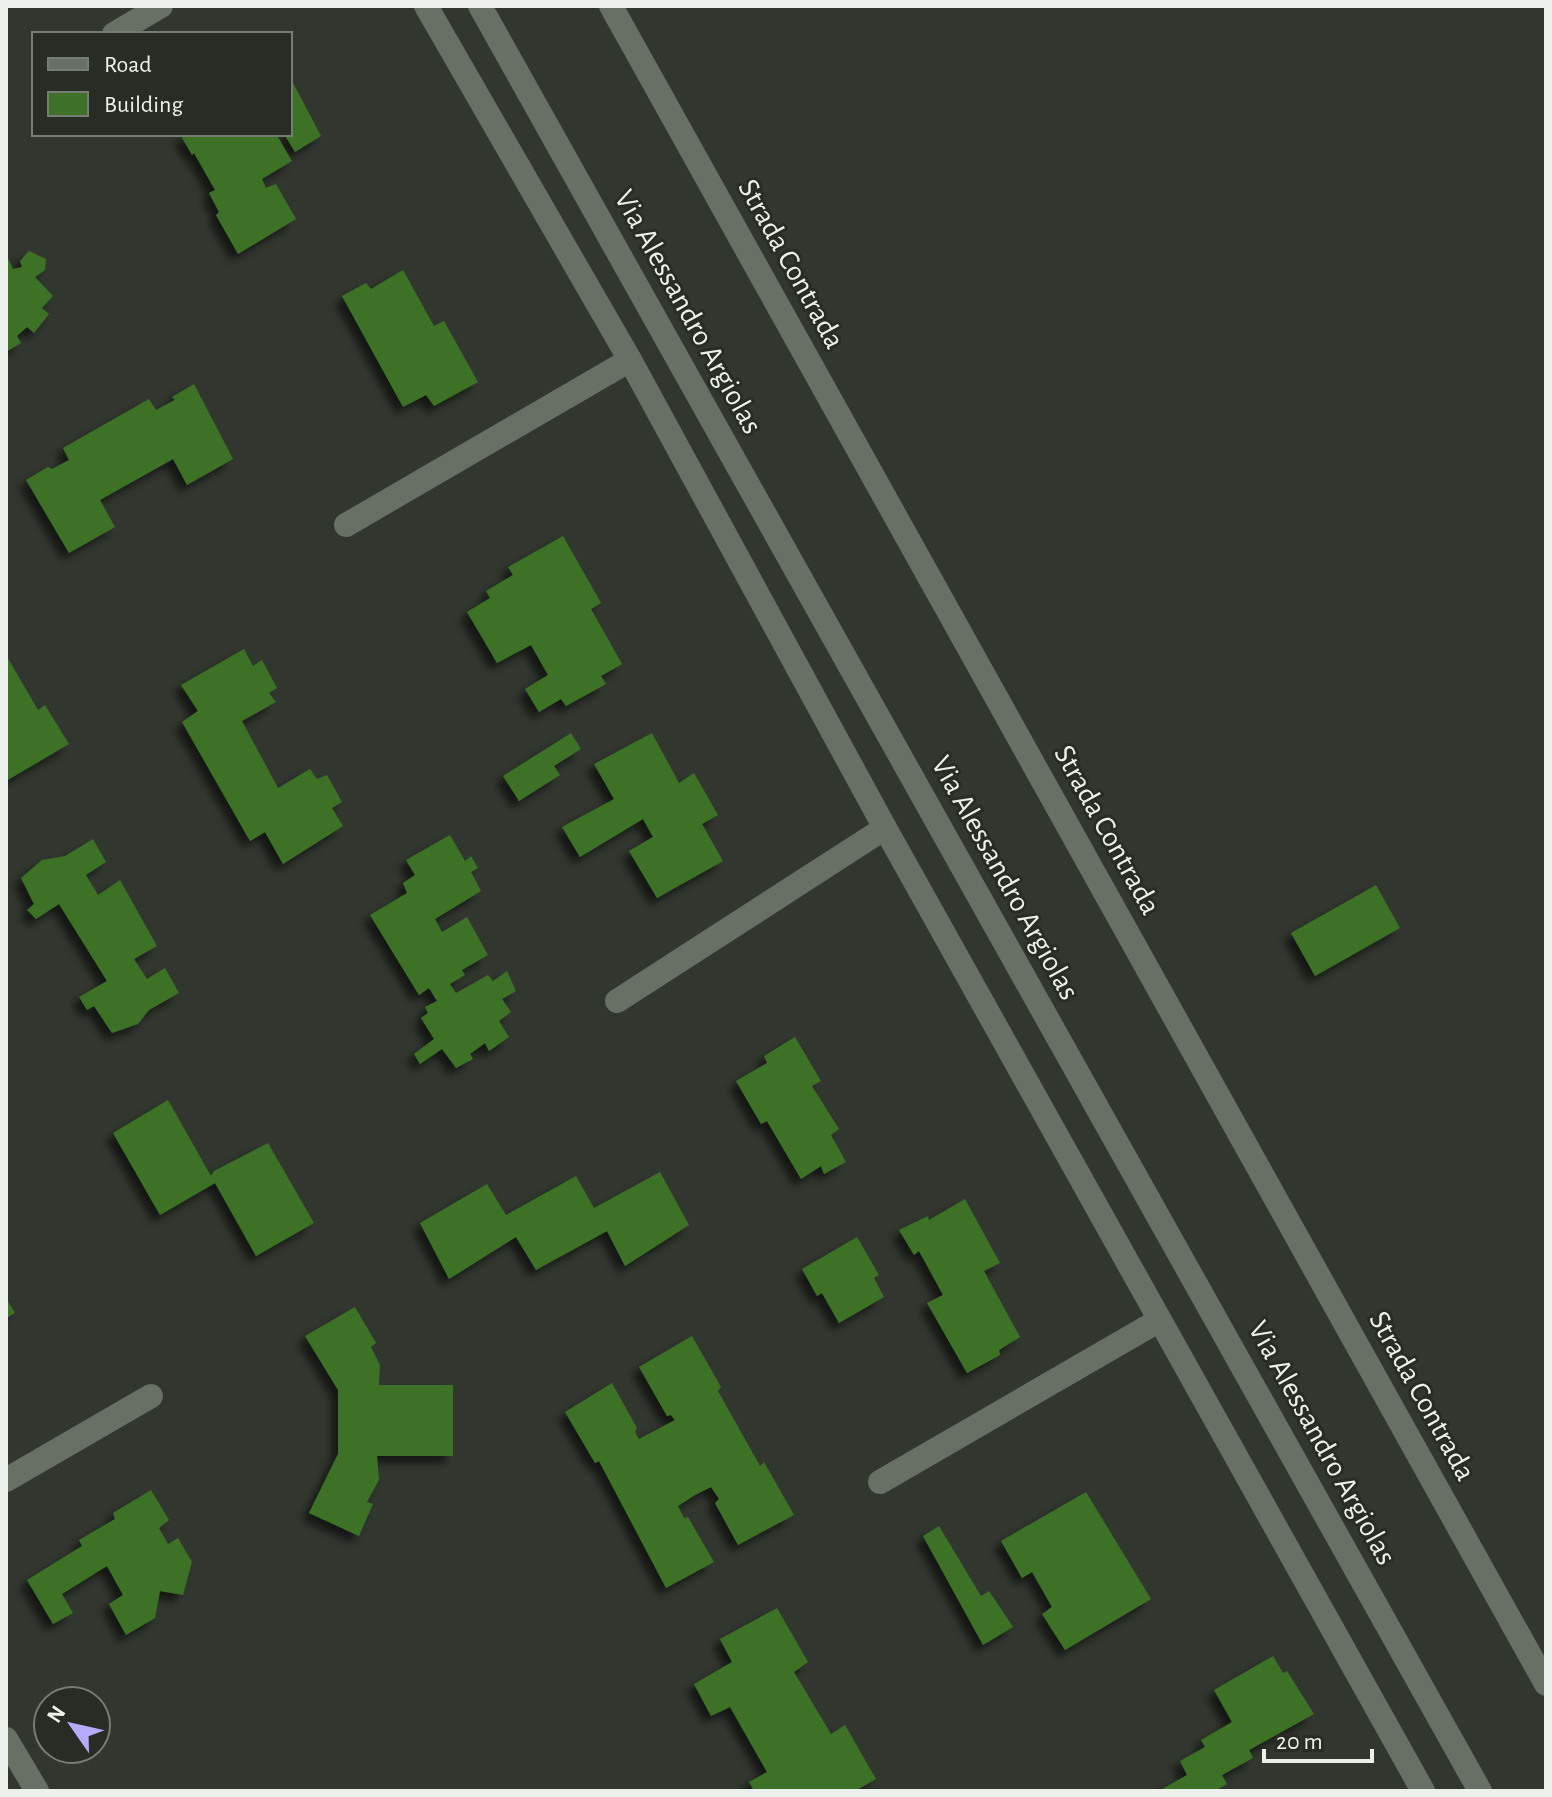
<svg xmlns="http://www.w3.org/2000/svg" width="1552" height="1797" font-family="'Alegreya Sans',sans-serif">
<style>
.building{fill:#3c7127;filter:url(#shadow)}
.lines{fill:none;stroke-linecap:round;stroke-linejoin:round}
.minor{stroke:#686f65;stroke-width:24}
.labels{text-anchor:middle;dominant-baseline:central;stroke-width:6;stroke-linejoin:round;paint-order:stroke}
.street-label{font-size:30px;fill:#edf1ec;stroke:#272d25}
</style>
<defs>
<filter id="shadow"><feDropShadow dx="-7" dy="7" stdDeviation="4" flood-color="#0009"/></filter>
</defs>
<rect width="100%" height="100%" fill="#31372f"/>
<g class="building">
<polygon points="290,77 321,136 295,152 284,134 290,134"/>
<polygon points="180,134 276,134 292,161 262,179 266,188 276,184 296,219 238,254 216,215 219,212 209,193 215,190 194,153 192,155"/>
<polygon points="29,251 46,259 45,270 35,277 53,296 42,308 49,314 34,333 27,327 17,336 21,343 6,352 6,254 13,269 22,267 20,261"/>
<polygon points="403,270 434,326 444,321 478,382 434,406 426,395 403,407 342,296 366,283 371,289"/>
<polygon points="194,384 233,459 187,485 173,459 100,500 115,527 69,553 26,480 48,467 52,469 69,460 63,448 149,399 156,410 175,400 172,397"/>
<polygon points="563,536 601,603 591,609 622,664 601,676 606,684 566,706 561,699 539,712 525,689 548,675 531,645 497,663 467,612 490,598 486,591 513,575 508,567"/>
<polygon points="244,649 253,666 262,660 277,688 269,693 276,702 242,721 278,788 310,769 317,779 327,775 342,802 332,808 343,826 283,864 265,832 250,841 182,722 198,711 181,685"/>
<polygon points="6,655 38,710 45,705 69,744 6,781"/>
<polygon points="571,733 581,749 554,766 560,775 519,801 503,776"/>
<polygon points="652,733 679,783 694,773 718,815 702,824 723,861 657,898 629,851 653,837 643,819 580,857 562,827 614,799 594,764"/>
<polygon points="450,835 465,861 471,856 478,868 471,872 481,891 435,919 442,932 467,917 488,955 462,970 465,975 450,984 456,993 488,975 493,981 507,971 516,991 502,999 511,1012 499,1021 509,1037 489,1051 485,1043 470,1054 473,1059 456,1068 442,1049 420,1064 414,1054 434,1039 421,1018 428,1013 425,1007 437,1001 429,988 419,995 370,915 407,893 403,883 415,875 406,860"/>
<polygon points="93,839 106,862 86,875 98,895 120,880 157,946 134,959 147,979 165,968 179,993 149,1010 138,1024 112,1033 94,1006 87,1010 79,997 107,981 59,904 36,919 27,910 34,904 21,878 42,860 65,856"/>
<polygon points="1376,885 1400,928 1315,976 1291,933"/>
<polygon points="795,1037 821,1081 812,1086 839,1129 831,1135 846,1162 824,1174 821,1166 801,1179 767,1121 761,1124 736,1081 767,1063 764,1056"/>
<polygon points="168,1100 211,1176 214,1171 268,1143 314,1223 256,1256 215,1183 160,1215 113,1133"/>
<polygon points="660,1172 689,1225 625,1266 607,1231 536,1270 516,1237 449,1279 420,1223 487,1184 506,1215 576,1176 594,1208"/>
<polygon points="965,1199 1000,1263 984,1271 1020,1337 999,1350 1000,1355 967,1373 927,1303 943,1295 919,1251 914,1255 899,1230 928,1216 929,1220"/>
<polygon points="857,1237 879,1275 874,1278 884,1297 839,1323 822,1293 817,1296 802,1269"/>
<polygon points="6,1298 15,1313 6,1318"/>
<polygon points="355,1307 376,1343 371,1347 380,1365 379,1385 453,1385 453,1456 377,1456 379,1480 367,1502 373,1504 359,1536 309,1513 338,1454 338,1390 305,1336"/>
<polygon points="692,1336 721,1387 718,1391 760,1466 764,1462 794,1515 738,1545 715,1503 719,1499 711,1487 695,1495 678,1506 684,1518 688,1517 714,1562 666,1588 599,1461 595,1463 565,1412 612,1383 637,1428 635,1432 639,1439 675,1420 671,1415 667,1416 639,1367"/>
<polygon points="151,1490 169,1520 159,1528 168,1544 178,1538 192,1562 183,1595 160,1591 155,1618 126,1635 109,1604 123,1595 107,1566 62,1594 73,1613 53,1624 27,1580 82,1546 79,1540 115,1519 113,1513"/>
<polygon points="1086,1492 1151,1599 1065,1650 1042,1614 1052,1607 1032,1572 1022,1578 1001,1541"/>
<polygon points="939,1526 981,1596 989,1591 1013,1627 983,1645 923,1536"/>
<polygon points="777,1608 808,1662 794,1672 831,1734 845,1725 876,1779 855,1791 808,1791 807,1789 802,1791 754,1791 749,1782 767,1772 730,1707 711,1716 694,1684 732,1662 720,1639"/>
<polygon points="1273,1656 1283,1673 1287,1671 1314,1714 1249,1750 1253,1758 1222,1775 1227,1784 1215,1791 1159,1791 1187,1775 1180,1761 1205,1747 1201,1740 1232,1722 1214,1690"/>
</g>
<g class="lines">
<g class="minor">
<polyline points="426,6 630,360 885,828 1423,1791"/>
<polyline points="480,6 1480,1791"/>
<polyline points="611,6 1546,1684"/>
<polyline points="114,34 161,6"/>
<polyline points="346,525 630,360"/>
<polyline points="617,1001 885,828"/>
<polyline points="6,1480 151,1396"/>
<polyline points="880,1482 1158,1321"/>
<polyline points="6,1739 37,1791"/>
</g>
</g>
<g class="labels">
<g class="street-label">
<text transform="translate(791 264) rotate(61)">Strada Contrada</text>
<text transform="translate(688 312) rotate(61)">Via Alessandro Argiolas</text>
<text transform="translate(1107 830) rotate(61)">Strada Contrada</text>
<text transform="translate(1005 878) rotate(61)">Via Alessandro Argiolas</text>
<text transform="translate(1422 1396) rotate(61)">Strada Contrada</text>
<text transform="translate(1322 1443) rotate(61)">Via Alessandro Argiolas</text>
</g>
</g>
<rect width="1552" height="1797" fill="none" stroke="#edf1ec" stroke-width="16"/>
<rect x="32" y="32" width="260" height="104" fill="#272d25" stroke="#767b75" stroke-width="2"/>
<rect x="48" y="58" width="40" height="12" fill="#686f65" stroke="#767b75" stroke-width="2"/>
<text x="104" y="72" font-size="24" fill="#edf1ec">Road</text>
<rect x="48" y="92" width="40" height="24" fill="#3c7127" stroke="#767b75" stroke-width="2"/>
<text x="104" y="112" font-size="24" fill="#edf1ec">Building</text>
<g transform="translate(72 1725) rotate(304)"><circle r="38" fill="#272d25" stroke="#767b75" stroke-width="2"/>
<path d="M0-6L14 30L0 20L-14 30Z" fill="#b4acf9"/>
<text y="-12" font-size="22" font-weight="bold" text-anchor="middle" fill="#edf1ec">N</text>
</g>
<path d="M1264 1749v12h108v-12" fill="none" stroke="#edf1ec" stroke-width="4"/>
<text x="1276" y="1749" font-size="24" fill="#edf1ec" stroke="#272d25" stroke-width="6" paint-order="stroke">20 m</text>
</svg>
